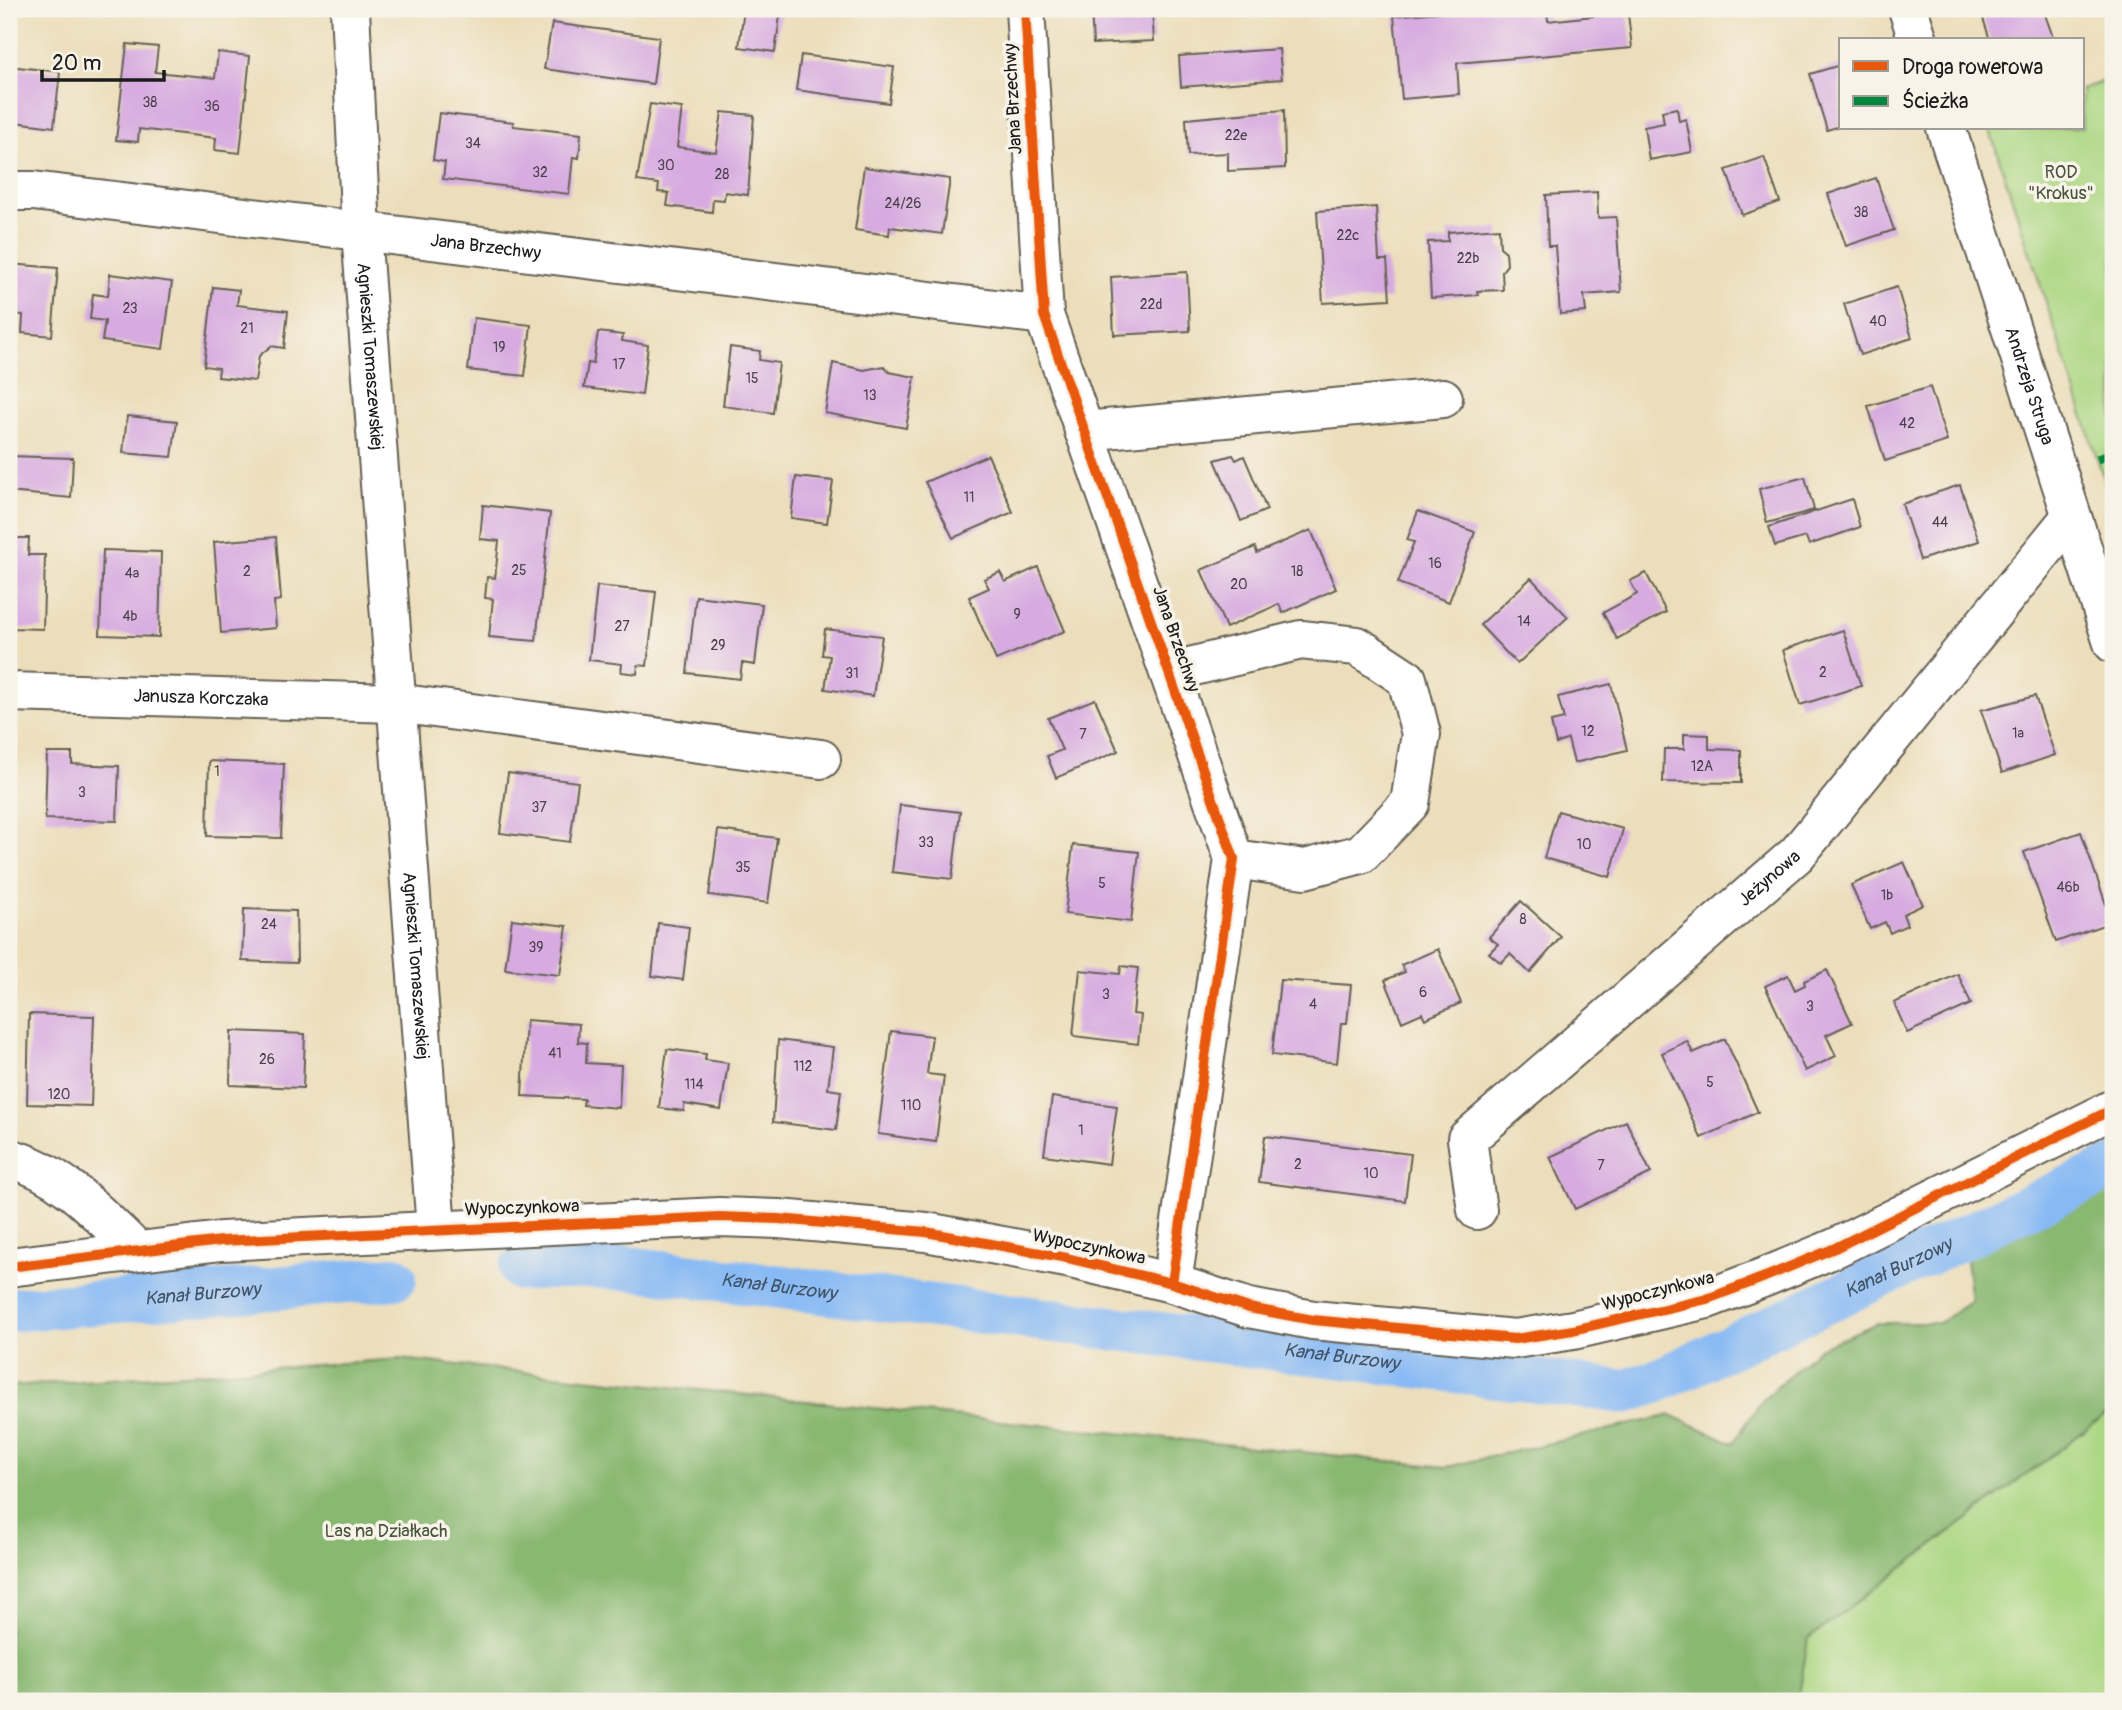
<svg xmlns="http://www.w3.org/2000/svg" width="2122" height="1710" font-family="Pangolin,sans-serif">
<style>
.green{fill:#acd783;stroke:#647a50;stroke-width:2}
.forest{fill:#89b871;stroke:#526a46;stroke-width:2}
.lines{fill:none;stroke-linecap:round;stroke-linejoin:round}
.canal{stroke:#87b9f4;stroke-width:44}
.building{fill:#d7abe0}
.street-casing{stroke:#656054;stroke-width:42}
.street{stroke:#fff;stroke-width:38}
.quiet{stroke:#00873e;stroke-width:9;stroke-dasharray:18 9;stroke-linecap:butt}
.cycleway-casing{stroke:#f7f3e8;stroke-width:15}
.cycleway{stroke:#e8590c;stroke-width:10}
.labels{text-anchor:middle;dominant-baseline:central;stroke-width:7;stroke-linejoin:round;paint-order:stroke}
.number-label{font-size:14px;fill:#4b404d}
.street-label{font-size:18px;fill:#1c1c1c;stroke:#f7f3e8}
.park-label{font-size:18px;fill:#47543b;stroke:#f7f3e8}
.water-label{font-size:19px;font-style:italic;fill:#415368;stroke:#f7f3e8}
</style>
<rect width="100%" height="100%" fill="#f7f3e8"/>
<filter id="ink" filterUnits="userSpaceOnUse"><feTurbulence type="fractalNoise" baseFrequency=".0143" numOctaves="2"/><feDisplacementMap in="SourceGraphic" scale="14" xChannelSelector="R" yChannelSelector="G"/><feConvolveMatrix kernelMatrix="1 2 1 2 8 2 1 2 1" color-interpolation-filters="sRGB"/></filter>
<filter id="wash" filterUnits="userSpaceOnUse"><feTurbulence type="fractalNoise" baseFrequency=".00686" numOctaves="4" result="noise"/><feDisplacementMap in="SourceGraphic" scale="28" xChannelSelector="R" yChannelSelector="G"/><feGaussianBlur stdDeviation="1.57" result="paint"/><feColorMatrix in="noise" values="0 0 0 0 0 0 0 0 0 0 0 0 0 0 0 0 0 1.4 0 .05"/><feComposite in="paint" operator="in"/></filter>
<g filter="url(#wash)">
<rect width="100%" height="100%" fill="#ecdebb"/>
<g class="green">
<polygon points="2113,78 2113,507 1989,128 2082,128 2082,89"/>
<polygon points="2113,1409 2113,1694 2084,1701 1798,1701 1808,1639"/>
</g>
<polygon class="forest" points="2113,1179 2113,1409 1808,1639 1798,1701 9,1701 9,1386 400,1359 1447,1467 1671,1415 1733,1443 1762,1401 1819,1348 1877,1323 1939,1323 1971,1301 1965,1252"/>
<g class="lines">
<g class="canal">
<path id="s1" d="M 521,1269 L 589,1266 L 637,1269 L 1624,1392 L 1655,1382 L 2113,1167"/>
<path id="s2" d="M 9,1310 L 395,1278"/>
</g>
</g>
<g id="blocks">
<g class="building">
<polygon points="744,9 781,9 775,52 739,47"/>
<polygon points="1091,9 1152,9 1154,41 1093,44"/>
<polygon points="1474,9 1547,9 1548,21 1593,16 1592,9 1609,9 1610,16 1628,14 1632,48 1457,63 1459,94 1402,99 1394,16"/>
<polygon points="1980,9 2043,9 2054,40 1990,40"/>
<polygon points="552,23 659,37 653,84 544,69"/>
<polygon points="127,44 158,47 155,72 215,78 218,52 250,56 240,153 215,150 216,138 139,129 138,142 116,140"/>
<polygon points="1279,49 1282,79 1181,87 1179,56"/>
<polygon points="801,55 894,67 889,103 796,90"/>
<polygon points="1840,65 1840,126 1827,130 1810,74"/>
<polygon points="9,66 60,72 54,127 14,122 14,128 9,127"/>
<polygon points="650,104 682,108 677,147 716,152 722,112 754,115 748,195 725,192 724,200 713,199 712,212 667,206 669,193 658,192 659,184 637,181"/>
<polygon points="1677,108 1679,121 1686,119 1692,152 1649,160 1644,127 1664,123 1662,111"/>
<polygon points="1284,110 1285,168 1228,171 1228,153 1188,155 1186,119"/>
<polygon points="439,113 514,122 513,126 581,134 579,158 573,157 569,194 443,179 445,162 433,160"/>
<polygon points="1764,157 1780,202 1742,215 1726,170"/>
<polygon points="864,167 950,179 942,234 890,227 889,235 855,230"/>
<polygon points="1876,178 1894,230 1846,246 1828,194"/>
<polygon points="1597,192 1598,218 1616,217 1621,292 1584,295 1586,312 1560,314 1555,246 1548,246 1546,195"/>
<polygon points="1376,207 1379,260 1387,260 1390,299 1323,303 1317,211"/>
<polygon points="1499,228 1500,247 1506,252 1507,265 1502,271 1503,290 1477,291 1478,295 1431,298 1428,242 1448,241 1448,232"/>
<polygon points="9,264 58,268 52,336 22,333 23,315 9,314"/>
<polygon points="1187,272 1190,331 1114,335 1111,277"/>
<polygon points="110,274 172,282 163,349 102,341 105,321 90,319 93,294 108,296"/>
<polygon points="213,287 239,290 237,305 288,311 284,348 271,346 259,356 255,381 218,377 219,368 204,366"/>
<polygon points="1897,287 1912,338 1860,355 1844,304"/>
<polygon points="474,318 531,325 525,376 468,370"/>
<polygon points="598,332 623,335 622,341 648,345 642,395 584,388 588,363 593,364"/>
<polygon points="730,347 760,351 759,360 779,363 773,413 723,406"/>
<polygon points="833,363 864,370 884,366 889,372 915,377 906,428 825,413"/>
<polygon points="1930,387 1947,441 1885,461 1868,406"/>
<polygon points="127,416 177,421 172,457 123,453"/>
<polygon points="988,455 1013,512 953,538 925,482"/>
<polygon points="1233,455 1236,460 1244,456 1267,510 1241,521 1215,460"/>
<polygon points="9,456 73,458 71,498 9,492"/>
<polygon points="796,477 833,481 827,523 791,518"/>
<polygon points="1805,477 1814,510 1767,523 1759,489"/>
<polygon points="1960,485 1979,541 1920,560 1902,504"/>
<polygon points="1852,499 1860,527 1809,545 1806,537 1775,546 1769,527"/>
<polygon points="483,505 550,513 536,641 489,637 493,599 485,598 487,577 495,578 499,541 480,539"/>
<polygon points="1418,511 1475,532 1449,602 1398,583 1414,542 1407,540"/>
<polygon points="1311,530 1336,589 1283,613 1279,604 1226,628 1201,570 1255,547 1257,553"/>
<polygon points="276,537 281,600 274,601 276,628 221,633 214,542"/>
<polygon points="9,538 29,538 28,555 45,555 43,629 9,628"/>
<polygon points="103,550 161,552 159,637 100,635"/>
<polygon points="1038,567 1065,631 996,660 969,597 989,588 984,579 1000,572 1005,582"/>
<polygon points="1646,573 1666,612 1617,639 1603,613 1637,594 1630,581"/>
<polygon points="1531,578 1568,617 1517,664 1480,625"/>
<polygon points="597,586 656,592 647,666 638,665 637,674 621,672 622,664 589,660"/>
<polygon points="696,596 762,604 755,665 742,663 740,679 687,673"/>
<polygon points="825,629 882,636 873,696 825,689 830,656 822,655"/>
<polygon points="1843,630 1861,686 1800,705 1783,650"/>
<polygon points="1611,684 1627,750 1574,763 1568,739 1556,744 1551,722 1564,719 1558,697"/>
<polygon points="2035,696 2055,755 2002,773 1981,710"/>
<polygon points="1095,699 1118,751 1056,778 1047,756 1062,750 1048,718"/>
<polygon points="1684,734 1709,735 1709,749 1741,750 1741,783 1663,782 1664,749 1684,749"/>
<polygon points="47,753 72,753 72,764 119,766 117,821 45,819"/>
<polygon points="209,761 284,764 281,838 207,836"/>
<polygon points="508,773 578,782 570,842 500,833"/>
<polygon points="900,805 960,812 952,879 892,872"/>
<polygon points="1558,811 1623,829 1610,877 1544,858"/>
<polygon points="718,830 777,838 768,903 709,895"/>
<polygon points="2081,832 2112,922 2056,942 2024,852"/>
<polygon points="1073,845 1139,852 1131,922 1065,914"/>
<polygon points="1904,862 1923,905 1903,914 1907,925 1890,933 1885,922 1870,929 1851,885"/>
<polygon points="1521,901 1561,937 1530,973 1510,954 1501,963 1489,953 1498,944 1489,937"/>
<polygon points="244,909 296,911 297,963 242,961"/>
<polygon points="512,919 567,926 560,975 505,969"/>
<polygon points="658,923 689,927 683,980 652,976"/>
<polygon points="1438,949 1461,1003 1425,1019 1422,1013 1402,1022 1385,980 1405,972 1401,965"/>
<polygon points="1121,966 1138,968 1133,1014 1141,1015 1138,1044 1073,1036 1080,970 1120,974"/>
<polygon points="1827,970 1852,1023 1826,1035 1836,1056 1805,1071 1765,986 1788,975 1795,990 1805,985 1804,981"/>
<polygon points="1958,974 1971,1004 1907,1033 1894,1003"/>
<polygon points="1280,980 1351,985 1347,1023 1341,1023 1337,1063 1272,1055"/>
<polygon points="29,1014 94,1016 91,1106 27,1104"/>
<polygon points="526,1020 579,1024 578,1042 587,1043 586,1063 621,1065 619,1108 583,1105 584,1099 522,1096"/>
<polygon points="231,1031 305,1034 303,1088 230,1085"/>
<polygon points="891,1031 932,1036 927,1074 944,1076 936,1142 878,1134"/>
<polygon points="1725,1039 1758,1112 1701,1138 1662,1053 1687,1041 1693,1053"/>
<polygon points="778,1040 833,1047 828,1089 841,1091 836,1130 773,1122"/>
<polygon points="667,1049 706,1054 705,1060 728,1063 721,1110 684,1104 684,1111 659,1108"/>
<polygon points="1052,1097 1117,1106 1109,1164 1044,1155"/>
<polygon points="1626,1121 1651,1173 1575,1209 1550,1157"/>
<polygon points="1265,1136 1411,1154 1405,1201 1259,1182"/>
</g>
</g>
</g>
<g filter="url(#ink)">
<use href="#blocks" fill-opacity="0" stroke="#656054" stroke-width="2"/>
<g class="lines">
<g class="street-casing">
<g id="street">
<path id="s3" d="M 350,9 L 361,231 L 436,1229"/>
<polyline points="1025,9 1044,315 1234,859 1172,1283"/>
<polyline points="1908,9 1918,40"/>
<path id="s4" d="M 1946,128 L 2113,643"/>
<path id="s5" d="M 9,191 L 33,191 L 1044,315"/>
<polyline points="1084,431 1443,398"/>
<polyline points="1169,672 1301,640 1357,646 1407,679 1421,734 1410,803 1361,854 1305,869 1234,859"/>
<path id="s6" d="M 9,692 L 396,703 L 821,759"/>
<path d="M 9,1158 C 61,1172 97,1212 135,1249"/>
<path id="s7" d="M 1477,1210 L 1467,1139 L 1797,854 L 2071,517"/>
<polyline points="9,1267 221,1241 719,1217 779,1219 926,1232 1067,1258 1172,1283 1249,1308 1313,1320 1515,1339 1573,1330 1707,1299 1765,1277 1835,1248 2113,1109"/>
</g>
</g>
<use href="#street" class="street"/>
<polyline class="quiet" points="2097,459 2113,454"/>
<g class="cycleway-casing">
<g id="cycleway">
<polyline points="1025,9 1044,315 1234,859 1172,1283"/>
<polyline points="9,1267 221,1241 719,1217 779,1219 926,1232 1067,1258 1172,1283 1249,1308 1313,1320 1515,1339 1573,1330 1707,1299 1765,1277 1835,1248 2113,1109"/>
</g>
</g>
<use href="#cycleway" class="cycleway"/>
</g>
</g>
<g class="labels">
<g class="number-label">
<text x="150" y="102">38</text>
<text x="212" y="106">36</text>
<text x="1236" y="135">22e</text>
<text x="473" y="143">34</text>
<text x="666" y="165">30</text>
<text x="540" y="172">32</text>
<text x="722" y="174">28</text>
<text x="903" y="203">24/26</text>
<text x="1861" y="212">38</text>
<text x="1348" y="235">22c</text>
<text x="1468" y="258">22b</text>
<text x="1151" y="304">22d</text>
<text x="130" y="308">23</text>
<text x="1878" y="321">40</text>
<text x="247" y="328">21</text>
<text x="499" y="347">19</text>
<text x="619" y="364">17</text>
<text x="752" y="378">15</text>
<text x="870" y="395">13</text>
<text x="1907" y="423">42</text>
<text x="969" y="497">11</text>
<text x="1940" y="522">44</text>
<text x="1435" y="563">16</text>
<text x="519" y="570">25</text>
<text x="247" y="571">2</text>
<text x="1297" y="571">18</text>
<text x="132" y="573">4a</text>
<text x="1239" y="584">20</text>
<text x="1017" y="614">9</text>
<text x="130" y="616">4b</text>
<text x="1524" y="621">14</text>
<text x="622" y="626">27</text>
<text x="718" y="645">29</text>
<text x="1823" y="672">2</text>
<text x="852" y="673">31</text>
<text x="1588" y="731">12</text>
<text x="2018" y="733">1a</text>
<text x="1083" y="734">7</text>
<text x="1702" y="766">12A</text>
<text x="217" y="771">1</text>
<text x="82" y="792">3</text>
<text x="539" y="807">37</text>
<text x="926" y="842">33</text>
<text x="1584" y="844">10</text>
<text x="743" y="867">35</text>
<text x="1102" y="883">5</text>
<text x="2068" y="887">46b</text>
<text x="1887" y="895">1b</text>
<text x="1523" y="919">8</text>
<text x="269" y="924">24</text>
<text x="536" y="947">39</text>
<text x="1423" y="992">6</text>
<text x="1106" y="994">3</text>
<text x="1313" y="1004">4</text>
<text x="1810" y="1006">3</text>
<text x="555" y="1053">41</text>
<text x="267" y="1059">26</text>
<text x="803" y="1066">112</text>
<text x="1710" y="1082">5</text>
<text x="694" y="1084">114</text>
<text x="59" y="1094">120</text>
<text x="911" y="1105">110</text>
<text x="1081" y="1130">1</text>
<text x="1298" y="1164">2</text>
<text x="1601" y="1165">7</text>
<text x="1371" y="1173">10</text>
</g>
<g class="street-label">
<text transform="translate(1013 99) rotate(-93)">Jana Brzechwy</text>
<text stroke="none"><textPath href="#s5" startOffset="480">Jana Brzechwy</textPath></text>
<text stroke="none"><textPath href="#s3" startOffset="348">Agnieszki Tomaszewskiej</textPath></text>
<text stroke="none"><textPath href="#s4" startOffset="271">Andrzeja Struga</textPath></text>
<text transform="translate(1176 639) rotate(71)">Jana Brzechwy</text>
<text stroke="none"><textPath href="#s6" startOffset="192">Janusza Korczaka</textPath></text>
<text stroke="none"><textPath href="#s7" startOffset="471">Jeżynowa</textPath></text>
<text stroke="none"><textPath href="#s3" startOffset="959">Agnieszki Tomaszewskiej</textPath></text>
<text transform="translate(522 1208) rotate(-2)">Wypoczynkowa</text>
<text transform="translate(1089 1247) rotate(12)">Wypoczynkowa</text>
<text transform="translate(1658 1291) rotate(-14)">Wypoczynkowa</text>
</g>
<g class="park-label">
<text x="2061" y="172">ROD<tspan x="2061" dy="21">"Krokus"</tspan></text>
<text x="386" y="1531">Las na Działkach</text>
</g>
<g class="water-label">
<text stroke="none"><textPath href="#s1" startOffset="1412">Kanał Burzowy</textPath></text>
<text stroke="none"><textPath href="#s1" startOffset="259">Kanał Burzowy</textPath></text>
<text stroke="none"><textPath href="#s2" startOffset="194">Kanał Burzowy</textPath></text>
<text stroke="none"><textPath href="#s1" startOffset="826">Kanał Burzowy</textPath></text>
</g>
</g>
<rect width="2122" height="1710" fill="none" stroke="#f7f3e8" stroke-width="35"/>
<rect x="1839" y="38" width="245" height="91" fill="#f7f3e8" stroke="#9f9d96" stroke-width="2"/>
<rect x="1853" y="61" width="35" height="10" fill="#e8590c" stroke="#9f9d96" stroke-width="2"/>
<text x="1902" y="74" font-size="21" fill="#1c1c1c">Droga rowerowa</text>
<rect x="1853" y="96" width="35" height="10" fill="#00873e" stroke="#9f9d96" stroke-width="2"/>
<text x="1902" y="108" font-size="21" fill="#1c1c1c">Ścieżka</text>
<path d="M42 70v10h122v-10" fill="none" stroke="#1c1c1c" stroke-width="3.5"/>
<text x="52" y="70" font-size="21" fill="#1c1c1c" stroke="#f7f3e8" stroke-width="5" paint-order="stroke">20 m</text>
</svg>
